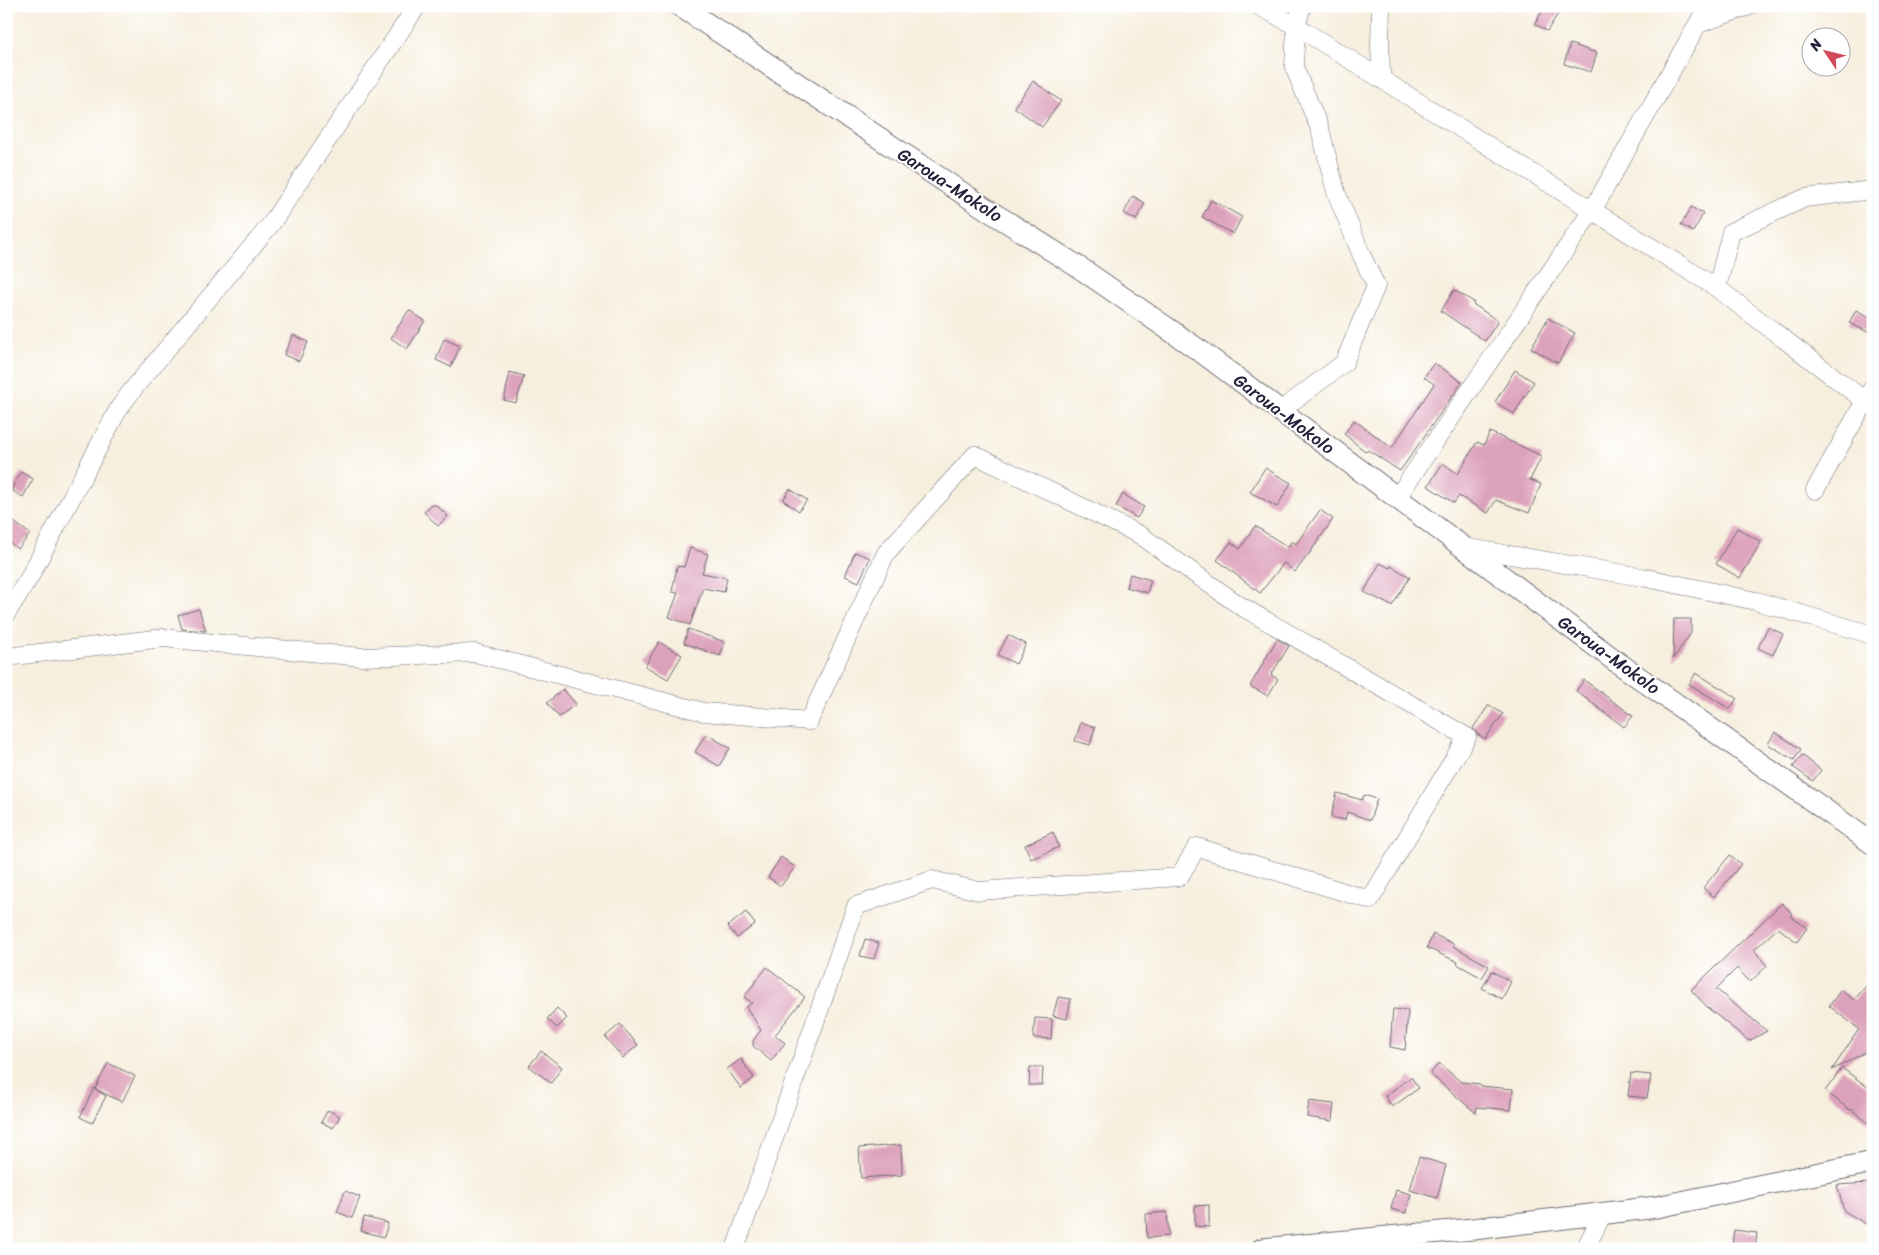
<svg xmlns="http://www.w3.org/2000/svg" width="1879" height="1255" font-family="Sriracha,sans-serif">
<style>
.building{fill:#dda2bb}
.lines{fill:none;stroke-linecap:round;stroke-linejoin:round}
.minor-casing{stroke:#6d6a74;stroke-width:19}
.major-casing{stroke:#6d6a74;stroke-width:23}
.minor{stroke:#fff;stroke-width:18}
.major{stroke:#fff;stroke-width:21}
.labels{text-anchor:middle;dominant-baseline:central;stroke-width:4;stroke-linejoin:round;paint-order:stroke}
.street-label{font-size:18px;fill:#22223b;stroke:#fff}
</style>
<rect width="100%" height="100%" fill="#fff"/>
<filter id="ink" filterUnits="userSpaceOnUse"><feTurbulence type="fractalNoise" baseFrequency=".02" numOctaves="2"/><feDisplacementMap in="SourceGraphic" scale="10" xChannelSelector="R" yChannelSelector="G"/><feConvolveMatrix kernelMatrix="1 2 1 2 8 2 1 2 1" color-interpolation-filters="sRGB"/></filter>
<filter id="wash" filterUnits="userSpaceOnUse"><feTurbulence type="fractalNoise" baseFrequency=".0096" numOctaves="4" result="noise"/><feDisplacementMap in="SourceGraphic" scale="20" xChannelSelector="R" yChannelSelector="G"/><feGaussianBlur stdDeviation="1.12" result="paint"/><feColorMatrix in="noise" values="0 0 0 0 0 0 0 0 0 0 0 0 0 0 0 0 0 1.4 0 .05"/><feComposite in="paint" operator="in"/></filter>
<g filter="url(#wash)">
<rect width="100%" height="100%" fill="#f7efde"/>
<g id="blocks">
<g class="building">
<polygon points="1545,6 1563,6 1547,31 1535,24"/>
<polygon points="1570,44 1597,53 1591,72 1564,64"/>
<polygon points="1033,81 1061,101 1042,127 1014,107"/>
<polygon points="1133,196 1145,203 1136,220 1124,213"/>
<polygon points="1211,200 1242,217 1233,234 1202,217"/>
<polygon points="1691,207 1703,214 1693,232 1681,225"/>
<polygon points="1454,290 1474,302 1473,304 1498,321 1485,341 1441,311"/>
<polygon points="409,310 425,321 407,349 391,338"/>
<polygon points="1856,310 1873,319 1873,323 1868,332 1849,323"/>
<polygon points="1548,318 1575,333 1558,363 1531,348"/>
<polygon points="293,335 308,342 299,361 284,355"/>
<polygon points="444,339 460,346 451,367 436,360"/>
<polygon points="1434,363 1462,382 1400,471 1368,450 1366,452 1344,434 1354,420 1392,448 1434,384 1424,377"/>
<polygon points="1515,370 1534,382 1514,414 1495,402"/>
<polygon points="510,372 524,376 516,403 504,400"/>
<polygon points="1490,432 1542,456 1530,480 1541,484 1529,513 1496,500 1488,513 1459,496 1454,503 1428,486 1443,463 1458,474 1477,442 1484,445"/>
<polygon points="1265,468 1291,483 1277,507 1250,492"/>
<polygon points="21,472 33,479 23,497 11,490"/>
<polygon points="790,489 807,500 799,511 783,500"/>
<polygon points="1123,494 1144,507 1137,518 1116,506"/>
<polygon points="431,505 436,505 448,516 438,526 424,512"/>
<polygon points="1320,510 1333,519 1309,554 1295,572 1284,563 1260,593 1217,560 1231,542 1240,549 1255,526 1288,547 1292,541 1296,544"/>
<polygon points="14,522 30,534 18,549 6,540 6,532"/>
<polygon points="1737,528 1761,542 1740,578 1716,564"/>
<polygon points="690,548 708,554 702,573 727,578 724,592 703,588 690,625 669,617 678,593 672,592 677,566 684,567"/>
<polygon points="855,552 870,558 859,582 845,576"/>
<polygon points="1380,563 1390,568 1391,566 1410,577 1392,606 1364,592"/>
<polygon points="1130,574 1151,580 1147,593 1126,587"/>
<polygon points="199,609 206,631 182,629 178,615"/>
<polygon points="1674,619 1691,619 1691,633 1673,659"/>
<polygon points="1768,627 1783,634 1773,655 1758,648"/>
<polygon points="688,629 725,642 720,656 684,643"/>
<polygon points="1008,635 1026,644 1016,664 998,655"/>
<polygon points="1277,639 1289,646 1271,675 1278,679 1268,696 1250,686"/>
<polygon points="659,642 682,655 668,679 645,666"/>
<polygon points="1696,673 1737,698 1730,709 1689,684"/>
<polygon points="1584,680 1633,716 1624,727 1576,691"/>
<polygon points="563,689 576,704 559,717 547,703"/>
<polygon points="1489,705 1503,714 1485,739 1477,734 1473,728"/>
<polygon points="1081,722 1095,727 1090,745 1075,741"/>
<polygon points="1775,732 1801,749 1794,760 1768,744"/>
<polygon points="706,734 730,748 719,766 695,752"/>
<polygon points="1802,755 1821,770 1813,781 1793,767"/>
<polygon points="1337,793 1362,800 1364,795 1377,799 1370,820 1347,812 1345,820 1331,817"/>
<polygon points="1053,832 1059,847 1031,859 1025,845"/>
<polygon points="1730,855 1741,864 1714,897 1703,888"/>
<polygon points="781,857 795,867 781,886 768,877"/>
<polygon points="1782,903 1792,914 1790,916 1807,928 1797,942 1778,928 1754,950 1767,966 1750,982 1737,968 1716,989 1767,1031 1749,1041 1709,1009 1691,990"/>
<polygon points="746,912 755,924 737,938 728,926"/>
<polygon points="1433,934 1454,944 1453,946 1489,966 1482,978 1457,964 1458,962 1427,948"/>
<polygon points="865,939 879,943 874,959 860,956"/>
<polygon points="767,967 805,997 775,1035 785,1043 771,1061 753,1046 753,1041 761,1030 746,1007 752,1003 744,997"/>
<polygon points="1492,971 1511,982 1502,999 1482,988"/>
<polygon points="1873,978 1873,1048 1832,1070 1859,1029 1829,1006 1841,990 1854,1000"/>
<polygon points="1058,997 1071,999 1067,1019 1053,1016"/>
<polygon points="557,1008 567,1018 557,1028 547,1019"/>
<polygon points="1393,1009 1408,1010 1405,1050 1390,1047"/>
<polygon points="1035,1018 1052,1019 1051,1039 1033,1038"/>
<polygon points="620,1024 638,1045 623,1058 605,1037"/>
<polygon points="541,1051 562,1067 551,1083 529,1066"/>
<polygon points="741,1059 754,1078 741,1088 727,1069"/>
<polygon points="108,1063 135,1076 122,1102 95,1089"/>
<polygon points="1439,1063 1461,1082 1480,1084 1480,1086 1513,1089 1511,1110 1477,1107 1476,1113 1430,1074"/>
<polygon points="1030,1067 1043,1067 1042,1085 1029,1085"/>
<polygon points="1842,1068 1873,1091 1873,1127 1851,1109 1850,1110 1825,1091"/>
<polygon points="1631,1073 1651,1075 1647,1098 1628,1096"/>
<polygon points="1411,1077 1419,1088 1392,1107 1385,1096"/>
<polygon points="94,1088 106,1096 92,1123 80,1117"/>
<polygon points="1309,1101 1334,1104 1332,1121 1307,1117"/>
<polygon points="328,1110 340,1116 333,1128 321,1122"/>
<polygon points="901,1145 902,1175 861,1178 859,1148"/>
<polygon points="1419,1157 1446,1165 1437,1198 1410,1190"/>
<polygon points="1869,1183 1867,1194 1873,1192 1873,1228 1844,1211 1837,1185"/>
<polygon points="1396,1190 1411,1194 1406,1213 1391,1209"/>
<polygon points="345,1191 360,1197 352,1218 337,1212"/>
<polygon points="1209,1205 1209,1227 1195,1226 1195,1206"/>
<polygon points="1167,1212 1169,1236 1147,1238 1146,1214"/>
<polygon points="364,1217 388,1223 384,1237 361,1231"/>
<polygon points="1734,1230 1757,1233 1755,1249 1732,1247"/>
</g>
</g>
</g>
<g filter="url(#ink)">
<use href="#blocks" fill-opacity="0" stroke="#6d6a74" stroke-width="1"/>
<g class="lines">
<g class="minor-casing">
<g id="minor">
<polyline points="1259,6 1296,26 1717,288 1873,407"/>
<polyline points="1698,24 1749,6"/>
<polyline points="1379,77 1381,73 1380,46 1381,6"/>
<polyline points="1717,288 1731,232 1805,198 1873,190"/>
<polyline points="1280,411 1344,363 1376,286 1362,256 1336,192 1320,129 1294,67 1296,26 1302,6"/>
<polyline points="1815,490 1873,387"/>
<polyline points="1396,499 1593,209 1708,6"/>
<polyline points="1463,547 1642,577 1756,601 1873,635"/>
<polyline points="6,614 29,578 119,408 134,388 271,224 417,6"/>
<polyline points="6,657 163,638 362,657 475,653 704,712 809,721 886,553 975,455 1140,535 1239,605 1467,737 1370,900 1197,847 1179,877 979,891 932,880 856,906 735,1249"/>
<polyline points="1585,1249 1603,1213"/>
</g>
</g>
<g class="major-casing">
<g id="major">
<polyline points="680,6 988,210 1083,270 1203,353 1617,662 1873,844"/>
<polyline points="1262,1249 1473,1229 1657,1207 1873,1162"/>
</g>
</g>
<use href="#minor" class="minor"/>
<use href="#major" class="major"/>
</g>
</g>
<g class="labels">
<g class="street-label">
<text transform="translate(950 185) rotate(33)">Garoua-Mokolo</text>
<text transform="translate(1284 414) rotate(37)">Garoua-Mokolo</text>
<text transform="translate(1609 655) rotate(36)">Garoua-Mokolo</text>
</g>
</g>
<rect width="1879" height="1255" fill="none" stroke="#fff" stroke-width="25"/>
<g transform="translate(1826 52) rotate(305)"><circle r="24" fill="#ffffff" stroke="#a7a7b1"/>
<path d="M0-4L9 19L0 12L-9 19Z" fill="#d1495b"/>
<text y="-8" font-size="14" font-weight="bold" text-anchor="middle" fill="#22223b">N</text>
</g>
</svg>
